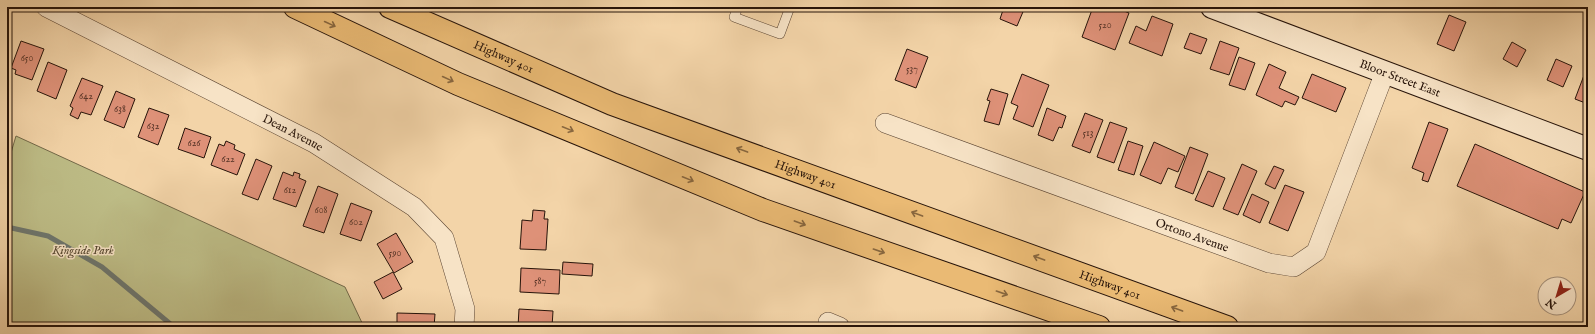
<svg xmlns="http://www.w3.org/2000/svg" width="1595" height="334" font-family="'IM FELL English',serif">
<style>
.green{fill:#bdbc86;stroke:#726848}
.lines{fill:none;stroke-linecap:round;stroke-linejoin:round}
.stream{stroke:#6e766d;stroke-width:5}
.building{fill:#de9178;stroke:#27140a}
.lane-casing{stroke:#5a4432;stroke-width:10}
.street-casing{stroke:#5a4432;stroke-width:20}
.secondary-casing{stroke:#27140a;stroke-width:24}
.highway-casing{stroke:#27140a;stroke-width:24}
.lane{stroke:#f7e3c6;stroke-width:9}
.street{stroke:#f7e3c6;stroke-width:19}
.secondary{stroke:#f7e3c6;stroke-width:22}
.highway{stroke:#eaba74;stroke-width:22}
.oneway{stroke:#88673f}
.labels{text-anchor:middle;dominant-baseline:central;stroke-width:3;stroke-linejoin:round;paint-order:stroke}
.number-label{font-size:10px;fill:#553326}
.street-label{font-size:12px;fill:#27140a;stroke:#f7e3c6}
.park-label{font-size:12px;font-style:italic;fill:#54462f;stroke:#f7e3c6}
</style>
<rect width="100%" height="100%" fill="#f3d4a8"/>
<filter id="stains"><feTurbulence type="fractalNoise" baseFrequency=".005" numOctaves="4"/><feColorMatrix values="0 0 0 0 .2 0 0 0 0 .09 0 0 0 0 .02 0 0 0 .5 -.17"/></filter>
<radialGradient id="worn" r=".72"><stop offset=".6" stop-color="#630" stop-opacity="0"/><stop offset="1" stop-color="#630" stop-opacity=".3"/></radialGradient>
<polygon class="green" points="16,136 345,287 364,327 7,327 7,166"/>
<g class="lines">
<polyline class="stream" points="7,227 48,236 102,267 174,327"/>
</g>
<g class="building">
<polygon points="1004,7 1025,7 1017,26 1000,19"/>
<polygon points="1093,7 1114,7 1129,13 1115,50 1082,37"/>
<polygon points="1449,15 1466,22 1454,51 1437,44"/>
<polygon points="1152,16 1173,24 1162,56 1129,43 1136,26 1146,31"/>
<polygon points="1190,33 1207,39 1201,54 1184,48"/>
<polygon points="21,41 44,49 32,80 15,74 16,70 11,68"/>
<polygon points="1220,41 1239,48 1229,75 1210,69"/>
<polygon points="1512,42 1526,50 1517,67 1503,59"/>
<polygon points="907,49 928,57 916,88 895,80"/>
<polygon points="1239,57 1255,63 1245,90 1229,85"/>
<polygon points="1556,59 1572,66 1563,87 1547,80"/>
<polygon points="48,62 67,70 56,99 37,91"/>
<polygon points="1269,64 1286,72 1279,88 1299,97 1295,105 1285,101 1282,107 1256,95"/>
<polygon points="1586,70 1588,71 1588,104 1575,99"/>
<polygon points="1022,74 1049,85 1033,127 1013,119 1018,106 1011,103"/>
<polygon points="1312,74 1346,88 1336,112 1302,98"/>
<polygon points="82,78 103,86 91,115 81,112 78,119 70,115 73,108 70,106"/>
<polygon points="991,89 1008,94 999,125 984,121 990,101 987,100"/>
<polygon points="116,91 135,99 124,128 104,120"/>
<polygon points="149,108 169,115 158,145 138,137"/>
<polygon points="1047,108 1066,116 1062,128 1059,127 1053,141 1038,135"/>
<polygon points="1085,113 1103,120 1090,153 1072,146"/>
<polygon points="1110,122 1127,128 1114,163 1097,157"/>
<polygon points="1429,122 1448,129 1428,182 1422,180 1424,173 1412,168"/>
<polygon points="185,128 211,137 204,158 178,149"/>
<polygon points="226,141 235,145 234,149 245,154 237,175 211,165 219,144 224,146"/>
<polygon points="1128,141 1143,146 1134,175 1118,170"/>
<polygon points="1154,142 1185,156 1178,172 1168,168 1161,184 1140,175"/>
<polygon points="1475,144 1585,192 1571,223 1562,219 1558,229 1457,186"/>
<polygon points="1190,147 1208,154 1193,194 1175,187"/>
<polygon points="256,159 272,166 258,200 242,194"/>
<polygon points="1242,164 1257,171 1238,215 1223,209"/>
<polygon points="1274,166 1284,170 1275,189 1265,184"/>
<polygon points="1208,171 1225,178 1213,207 1195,200"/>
<polygon points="283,172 293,176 294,172 300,174 299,178 306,181 296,207 273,199"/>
<polygon points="1285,185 1304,192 1288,231 1269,223"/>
<polygon points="318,186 338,194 324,233 303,226"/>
<polygon points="1252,194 1269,202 1260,223 1243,215"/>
<polygon points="351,203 372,211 361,241 340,234"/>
<polygon points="533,210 545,211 544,219 548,219 546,250 520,249 522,220 532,221"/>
<polygon points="396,233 413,262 394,273 377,244"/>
<polygon points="563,262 593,264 592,276 562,274"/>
<polygon points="521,268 560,270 559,294 520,292"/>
<polygon points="393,272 402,289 383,299 374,282"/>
<polygon points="519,309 553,311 552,327 518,327"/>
<polygon points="397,313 435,314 434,327 397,327"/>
</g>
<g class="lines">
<g class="lane-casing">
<polyline id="lane" points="738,7 734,17 780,34 790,7"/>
</g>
<g class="street-casing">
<g id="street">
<path id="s1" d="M 46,7 L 314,143 L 414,207 L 444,238 L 465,309 L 464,327"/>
<path id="s2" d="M 885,123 L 1269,263 L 1294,267 L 1316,252 L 1385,72"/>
<polyline points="828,322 840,327"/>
</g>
</g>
<g class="secondary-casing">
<g id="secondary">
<path id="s3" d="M 1212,7 L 1588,149"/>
</g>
</g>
<g class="highway-casing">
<g id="highway">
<polyline points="295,7 458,84 763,210 1099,327"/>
<path id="s4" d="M 390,7 L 612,104 L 1227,327"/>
</g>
</g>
<use href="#lane" class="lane"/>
<use href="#street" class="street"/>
<use href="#secondary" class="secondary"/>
<use href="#highway" class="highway"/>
</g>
<defs><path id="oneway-shaft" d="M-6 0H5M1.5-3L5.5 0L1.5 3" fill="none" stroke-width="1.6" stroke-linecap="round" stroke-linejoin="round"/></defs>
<g class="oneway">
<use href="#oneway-shaft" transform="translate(330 24) rotate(25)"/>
<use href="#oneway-shaft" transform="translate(448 79) rotate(25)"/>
<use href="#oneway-shaft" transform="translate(568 129) rotate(22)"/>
<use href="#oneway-shaft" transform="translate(742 150) rotate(-160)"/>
<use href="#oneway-shaft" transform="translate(688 179) rotate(22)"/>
<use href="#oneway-shaft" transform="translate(917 214) rotate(-160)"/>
<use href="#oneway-shaft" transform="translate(800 223) rotate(20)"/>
<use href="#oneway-shaft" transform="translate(879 251) rotate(19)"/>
<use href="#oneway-shaft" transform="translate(1039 258) rotate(-160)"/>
<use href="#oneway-shaft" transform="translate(1002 293) rotate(19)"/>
<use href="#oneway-shaft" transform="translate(1177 309) rotate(-160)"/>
</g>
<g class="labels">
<g class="number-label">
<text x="1105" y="25">520</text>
<text x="27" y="58">650</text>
<text x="912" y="69">537</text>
<text x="86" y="96">642</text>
<text x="120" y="109">638</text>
<text x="153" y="126">632</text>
<text x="1088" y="133">513</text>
<text x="194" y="143">626</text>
<text x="228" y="159">622</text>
<text x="290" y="190">612</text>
<text x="321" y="210">608</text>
<text x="356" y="222">602</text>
<text x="395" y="253">590</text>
<text x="540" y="281">587</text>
</g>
<g class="street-label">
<text stroke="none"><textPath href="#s4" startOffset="124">Highway 401</textPath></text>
<text stroke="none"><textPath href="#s3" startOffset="201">Bloor Street East</textPath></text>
<text stroke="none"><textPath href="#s1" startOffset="277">Dean Avenue</textPath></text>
<text stroke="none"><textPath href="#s4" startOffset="448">Highway 401</textPath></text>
<text stroke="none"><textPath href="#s2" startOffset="327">Ortono Avenue</textPath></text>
<text stroke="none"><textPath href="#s4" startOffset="772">Highway 401</textPath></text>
</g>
<g class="park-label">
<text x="83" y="250">Kingside Park</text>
</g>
</g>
<rect width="1595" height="334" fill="none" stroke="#f3d4a8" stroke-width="24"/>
<rect x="8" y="8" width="1579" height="318" fill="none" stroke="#27140a" stroke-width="2"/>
<rect x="12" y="12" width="1571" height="310" fill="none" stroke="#27140a"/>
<g transform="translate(1557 296) rotate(218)"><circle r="19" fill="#f7e3c6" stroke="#a4907b"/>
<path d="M0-3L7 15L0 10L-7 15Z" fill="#8f2418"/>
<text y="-6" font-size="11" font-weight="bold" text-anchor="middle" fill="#27140a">N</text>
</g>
<rect width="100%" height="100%" filter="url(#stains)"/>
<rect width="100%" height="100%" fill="url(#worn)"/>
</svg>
